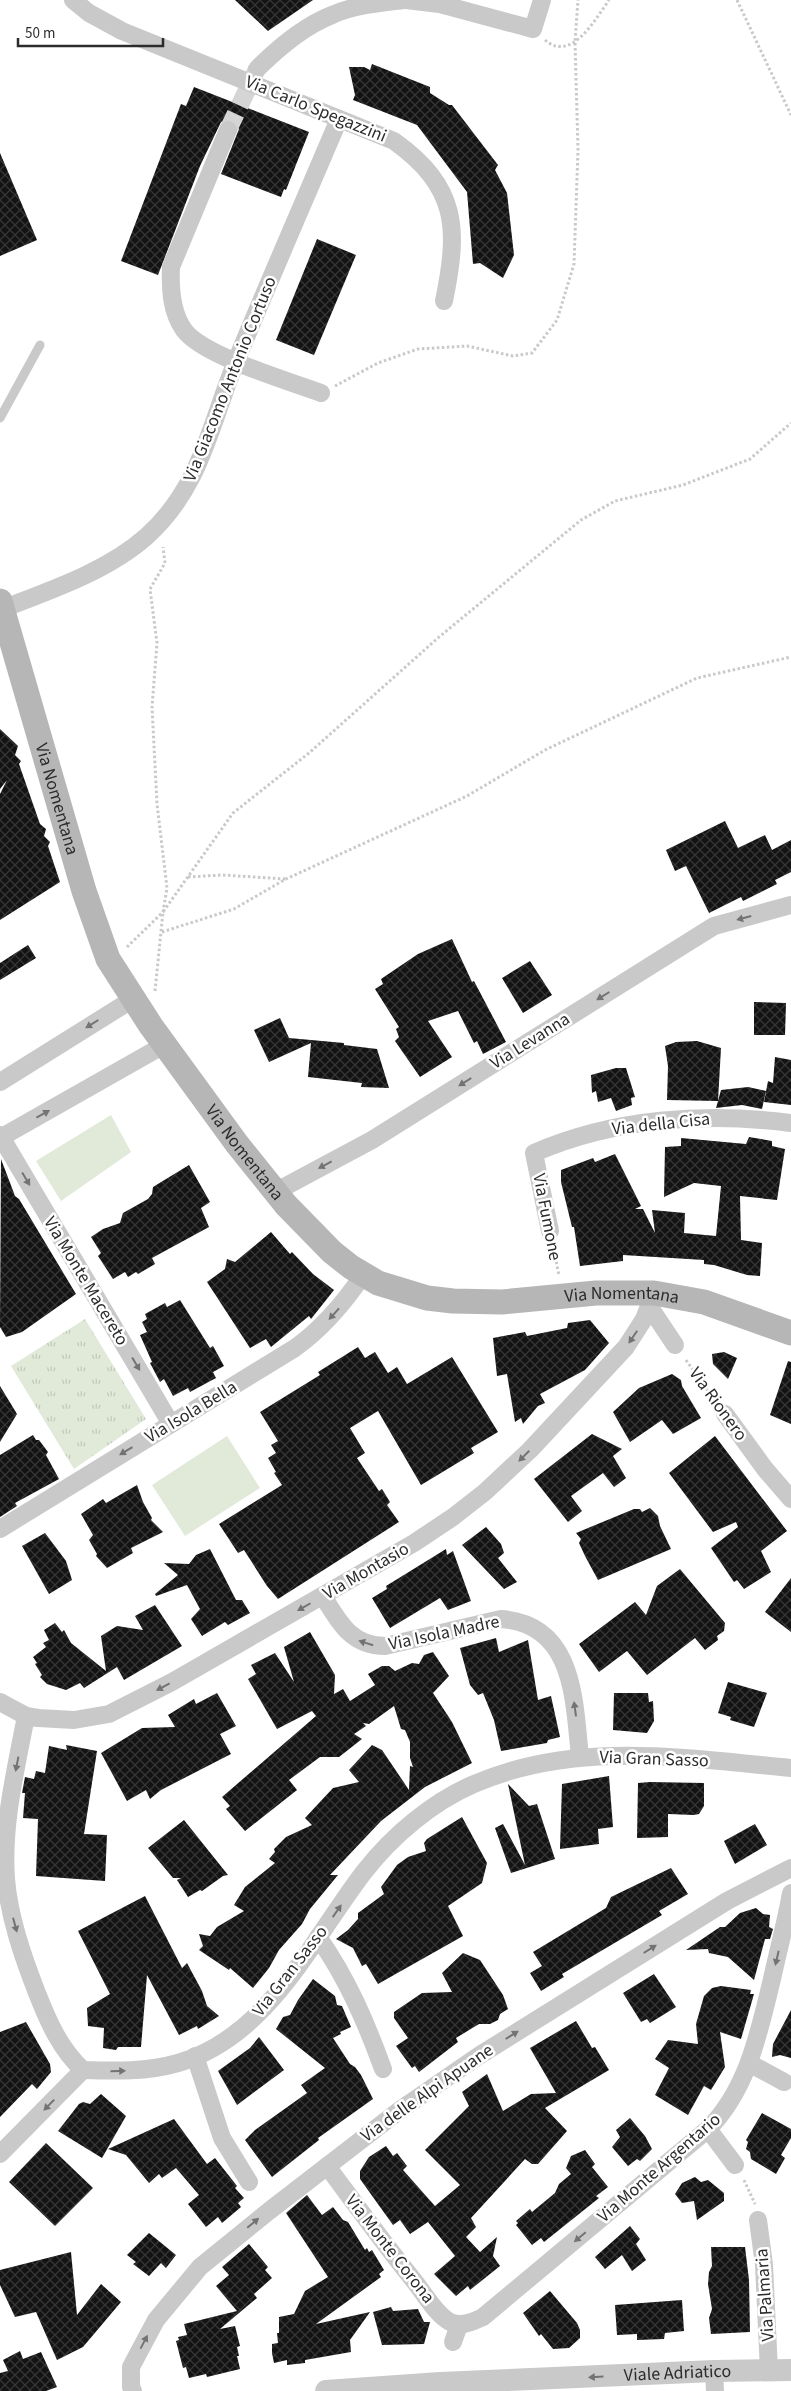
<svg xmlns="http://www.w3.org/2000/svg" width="791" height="2391" font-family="'Source Sans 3',sans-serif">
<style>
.green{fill:#e1ead9}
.park{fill:url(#park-tufts)}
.building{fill:url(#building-cross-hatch)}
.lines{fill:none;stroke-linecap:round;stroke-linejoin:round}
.minor-tunnel{stroke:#d5d5d5;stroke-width:18;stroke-dasharray:18 9;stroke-linecap:butt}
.path{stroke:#c9c9c9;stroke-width:3;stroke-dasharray:2.5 2.5;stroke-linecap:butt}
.service{stroke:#c9c9c9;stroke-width:9}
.minor{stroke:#c9c9c9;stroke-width:18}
.tertiary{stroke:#c9c9c9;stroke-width:22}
.secondary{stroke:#b6b6b6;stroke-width:25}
.oneway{fill:#737373}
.labels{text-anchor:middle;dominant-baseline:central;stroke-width:5;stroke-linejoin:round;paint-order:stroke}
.street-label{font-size:18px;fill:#2c2c2c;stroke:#fff}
</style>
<defs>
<pattern id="park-tufts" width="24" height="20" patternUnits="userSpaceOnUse" patternTransform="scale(1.25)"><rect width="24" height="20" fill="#e1ead9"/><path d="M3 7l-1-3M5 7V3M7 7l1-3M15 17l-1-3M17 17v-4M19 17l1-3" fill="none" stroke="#c1c9ba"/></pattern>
<pattern id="building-cross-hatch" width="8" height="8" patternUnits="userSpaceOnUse" patternTransform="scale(1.25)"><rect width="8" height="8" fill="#131313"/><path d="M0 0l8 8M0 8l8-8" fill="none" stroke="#363636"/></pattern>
</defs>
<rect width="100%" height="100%" fill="#fff"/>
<g class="green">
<polygon points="111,1115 131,1152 61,1201 36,1161"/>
<polygon points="227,1436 260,1488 185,1536 152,1485"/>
</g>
<polygon class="park" points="85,1319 146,1419 74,1469 11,1366"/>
<g class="building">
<polygon points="235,0 313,0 268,31"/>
<polygon points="372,64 430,87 430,93 449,105 452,105 498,165 495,170 507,193 514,255 503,278 480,263 473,264 467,192 417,125 353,100 355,95 349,67 364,67 370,70"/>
<polygon points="194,87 309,132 286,190 284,189 281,197 221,174 239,129 232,120 221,122 200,166 158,275 121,261 181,104 186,106"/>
<polygon points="0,153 37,240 0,256"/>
<polygon points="317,239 356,255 314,355 276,340"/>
<polygon points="0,729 18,746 15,755 21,761 19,764 40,824 46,829 44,836 50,842 48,846 60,882 0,920 0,794 7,780 0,789"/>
<polygon points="725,821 738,848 765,835 772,850 791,840 791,872 775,880 777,884 743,901 741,897 709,913 686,866 675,871 666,850"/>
<polygon points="452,939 472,982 474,981 506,1042 483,1054 477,1041 474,1043 458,1011 428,1021 452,1057 420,1077 395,1041 399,1037 396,1029 399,1027 375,989 383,984 381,979 418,954"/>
<polygon points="28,945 36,958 0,980 0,963"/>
<polygon points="530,961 552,995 523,1013 502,978"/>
<polygon points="754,1002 786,1003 785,1035 754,1035"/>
<polygon points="280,1018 289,1038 344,1043 344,1045 377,1049 389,1088 361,1087 362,1083 308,1077 311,1043 269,1062 254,1030"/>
<polygon points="697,1041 721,1048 718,1101 721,1090 748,1087 766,1091 762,1109 742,1105 716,1108 718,1101 667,1100 668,1066 665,1046 676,1042"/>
<polygon points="775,1057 791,1060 791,1105 764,1102 768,1081 773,1083"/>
<polygon points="616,1068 626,1068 635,1097 631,1098 632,1105 616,1111 611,1098 598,1102 596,1091 592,1093 591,1075"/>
<polygon points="749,1137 772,1141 772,1146 785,1149 777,1200 740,1196 741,1240 762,1243 760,1276 747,1275 714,1265 704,1264 704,1260 623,1255 623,1261 580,1266 574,1227 572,1227 561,1182 561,1170 593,1158 595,1162 615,1154 641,1206 635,1209 643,1209 655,1233 652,1210 685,1213 684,1233 716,1236 721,1186 694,1183 664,1197 665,1147 681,1146 681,1138 746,1144"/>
<polygon points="1,1159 15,1196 19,1199 76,1294 22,1332 6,1337 0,1327"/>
<polygon points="189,1165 210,1202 201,1208 209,1227 152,1258 155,1264 138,1274 136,1272 128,1277 125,1272 113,1279 98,1256 101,1253 91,1237 103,1229 120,1223 123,1213 148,1199 152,1194 153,1187"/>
<polygon points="271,1232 290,1254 292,1252 313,1274 334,1290 311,1319 309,1316 271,1347 266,1339 250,1348 207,1282 225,1269 227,1259 235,1262"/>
<polygon points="180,1300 210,1348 213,1346 224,1366 213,1372 216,1378 190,1392 188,1388 173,1396 164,1379 160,1382 150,1363 152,1362 140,1335 147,1332 142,1322 147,1319 145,1314 165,1303 167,1307"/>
<polygon points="590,1320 609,1343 585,1370 540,1394 545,1403 538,1406 523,1424 521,1418 515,1422 507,1374 497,1376 493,1338 525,1332 527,1336 567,1328 568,1323"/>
<polygon points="358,1347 365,1358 375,1352 388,1373 397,1367 407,1384 452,1357 498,1432 471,1448 474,1453 421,1485 378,1411 350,1428 365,1453 357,1458 379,1491 382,1489 390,1502 387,1505 399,1522 278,1599 267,1586 244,1550 238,1553 219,1524 282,1485 274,1473 276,1472 268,1458 276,1453 271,1445 278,1441 260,1412 320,1375 318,1372"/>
<polygon points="724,1352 737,1358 728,1379 713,1364 712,1354"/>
<polygon points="788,1361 791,1362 791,1424 770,1415"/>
<polygon points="672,1374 681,1380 682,1386 701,1418 673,1434 662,1420 630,1442 613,1412 639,1388"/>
<polygon points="0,1386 17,1414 0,1442"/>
<polygon points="592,1434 622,1449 613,1456 626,1478 614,1487 603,1473 571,1496 582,1511 568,1522 534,1479"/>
<polygon points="33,1435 36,1440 39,1440 48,1452 46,1455 59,1479 15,1503 17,1506 0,1517 0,1455"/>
<polygon points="715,1436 787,1531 761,1551 771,1572 744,1589 737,1580 734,1582 711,1548 738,1527 736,1522 713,1532 669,1473"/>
<polygon points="137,1485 143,1502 152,1518 151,1520 163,1532 131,1548 133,1553 107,1568 96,1556 97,1554 89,1540 93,1535 81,1514 103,1499 106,1503"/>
<polygon points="650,1508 658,1516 660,1526 671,1549 598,1580 585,1556 579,1543 581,1539 576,1533 634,1509 640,1509 642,1512"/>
<polygon points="486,1527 501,1544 504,1553 498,1558 517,1582 504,1589 462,1545"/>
<polygon points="45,1533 66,1561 72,1580 49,1594 22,1546"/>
<polygon points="210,1549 236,1600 242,1600 250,1613 228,1625 225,1622 202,1636 191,1619 200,1609 187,1585 156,1596 155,1594 178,1575 164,1563 189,1564 196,1555"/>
<polygon points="446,1549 447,1555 453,1551 471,1601 448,1610 440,1598 390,1628 372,1598 387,1589 386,1586"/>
<polygon points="680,1569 725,1623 724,1631 717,1636 718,1640 705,1650 695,1638 647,1675 627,1651 599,1672 579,1644 635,1602 646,1615 657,1586"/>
<polygon points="791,1578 791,1632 765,1612"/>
<polygon points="155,1605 182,1646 124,1680 117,1667 84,1688 80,1683 66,1690 47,1684 40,1677 42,1675 35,1664 37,1663 33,1657 46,1647 43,1643 49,1640 44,1630 55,1623 62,1632 64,1630 71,1643 106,1671 101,1636 117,1626 143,1630 135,1616"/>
<polygon points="310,1632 335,1675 334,1694 343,1689 350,1701 375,1685 368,1674 382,1666 389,1666 395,1671 412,1663 419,1664 424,1655 433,1652 449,1676 433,1693 452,1722 472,1763 425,1787 381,1821 330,1875 338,1875 310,1909 302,1924 279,1950 269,1968 253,1988 230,1968 229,1970 199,1950 203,1946 199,1934 210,1936 217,1927 244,1911 234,1905 245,1887 275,1863 269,1859 275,1852 274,1849 286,1837 312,1825 305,1818 333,1788 359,1782 349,1770 372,1745 382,1750 409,1790 410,1766 413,1767 410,1758 410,1742 405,1730 401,1729 394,1706 369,1724 363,1723 366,1726 354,1734 362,1739 339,1757 320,1757 289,1780 297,1790 245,1831 226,1809 230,1806 222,1797 316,1716 312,1711 277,1729 248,1679 256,1674 251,1665 275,1653 294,1682 284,1647"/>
<polygon points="496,1638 499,1652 528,1640 538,1700 551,1696 560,1737 548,1740 547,1743 501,1751 494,1720 483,1693 478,1695 470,1685 460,1648"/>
<polygon points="728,1682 767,1693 754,1727 730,1720 731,1717 718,1713"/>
<polygon points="217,1693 236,1726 220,1734 231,1754 161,1790 150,1799 146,1790 127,1801 101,1753 142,1728 175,1727 168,1715 194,1699 196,1704"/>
<polygon points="614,1693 648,1693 649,1702 653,1701 654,1721 647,1733 613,1730"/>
<polygon points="66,1745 97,1751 84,1834 107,1835 105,1881 36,1876 38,1819 23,1818 25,1793 22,1793 25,1777 34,1779 36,1771 45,1773 49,1746 67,1750"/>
<polygon points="609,1776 613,1827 598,1829 599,1844 560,1849 562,1784"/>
<polygon points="650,1782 704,1783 704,1806 699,1814 694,1815 668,1814 668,1837 637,1838 638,1783"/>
<polygon points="508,1784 529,1806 537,1804 555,1859 511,1873 495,1828 503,1824 525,1865"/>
<polygon points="462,1817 487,1863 482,1883 448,1906 463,1936 378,1984 366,1964 362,1966 353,1948 336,1939 348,1930 358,1919 358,1913 384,1894 381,1887 397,1865 408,1857 426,1851 424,1843 427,1839"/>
<polygon points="184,1820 228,1875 223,1876 202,1891 200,1890 188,1897 177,1880 181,1878 173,1878 148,1848"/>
<polygon points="755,1824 767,1845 735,1864 724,1841"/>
<polygon points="671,1868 688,1894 659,1911 662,1915 562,1974 564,1977 541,1991 530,1973 542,1966 533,1952 606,1908 611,1897"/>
<polygon points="145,1896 182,1968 187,1963 202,1991 207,2006 219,2016 198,2029 197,2026 179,2035 147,1975 141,2047 118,2047 116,2050 103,2048 104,2028 88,2026 87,2008 110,1994 78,1931"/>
<polygon points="756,1908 763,1914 770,1915 769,1927 773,1929 770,1939 765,1939 754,1980 728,1957 709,1953 708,1949 686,1950 720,1927 725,1927 740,1913"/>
<polygon points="463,1953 480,1960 503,1995 508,2009 500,2014 498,2020 490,2024 479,2024 456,2038 458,2042 419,2072 415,2066 412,2068 396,2046 408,2038 394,2018 394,2012 422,1993 452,1992 442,1973"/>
<polygon points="654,1974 676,2007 650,2023 647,2019 641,2022 623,1993"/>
<polygon points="313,1979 335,1996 337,2005 342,2006 351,2027 340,2032 341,2034 333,2038 350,2064 355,2067 361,2075 373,2099 318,2138 319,2140 272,2177 245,2140 255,2130 307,2093 301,2085 325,2068 276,2029 283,2017 290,2015 298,2000"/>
<polygon points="721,1986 751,1990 750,1994 754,1994 741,2039 720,2032 725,2067 711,2090 704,2086 688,2115 655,2095 669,2068 655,2059 668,2040 698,2044 696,2024 704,1996 712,1988"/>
<polygon points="791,2010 791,2058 780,2055 772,2057 773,2044"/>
<polygon points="576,2021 592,2048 595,2047 609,2070 545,2108 567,2131 538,2164 532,2164 525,2159 471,2218 476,2227 466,2237 480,2252 497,2237 493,2256 500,2266 470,2290 468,2286 456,2296 434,2274 455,2256 428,2222 410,2234 400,2220 393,2225 360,2179 360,2171 369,2157 386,2146 393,2156 397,2153 407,2166 403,2170 435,2206 460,2185 425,2150 469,2106 462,2092 487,2074 503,2111 531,2094 556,2093 530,2048"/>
<polygon points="26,2022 50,2064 51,2072 37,2089 32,2084 0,2117 0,2032"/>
<polygon points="259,2037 284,2070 237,2105 218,2071 250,2048"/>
<polygon points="101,2094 126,2116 102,2158 58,2131 79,2104 83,2102 90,2104"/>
<polygon points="762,2113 791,2129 791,2138 781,2155 785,2158 776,2174 751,2159 750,2152 746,2149 748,2142 746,2140"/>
<polygon points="630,2118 645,2136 652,2149 640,2161 637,2159 628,2166 612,2147 620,2137 616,2130"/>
<polygon points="174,2119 207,2164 215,2158 237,2186 235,2188 244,2198 238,2203 241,2207 222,2223 218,2217 206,2227 188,2204 199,2195 176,2168 162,2178 159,2174 149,2183 126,2155 108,2149"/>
<polygon points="46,2143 93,2188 55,2226 9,2182"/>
<polygon points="585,2150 595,2164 592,2167 608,2187 596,2196 599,2198 544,2242 541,2238 532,2245 516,2225 518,2223 516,2221 530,2209 532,2212 555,2193 559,2184 571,2174 566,2168 571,2156"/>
<polygon points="695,2177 701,2182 708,2180 724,2193 724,2201 697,2220 694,2201 682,2203 675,2194 682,2183"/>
<polygon points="307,2195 322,2215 333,2207 343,2220 348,2222 365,2250 367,2248 369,2252 372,2250 384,2270 379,2274 381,2277 316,2324 370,2312 350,2340 351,2352 305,2360 305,2363 287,2365 287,2360 274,2363 272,2353 272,2344 278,2343 277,2333 279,2333 279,2317 294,2314 305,2291 328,2277 286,2213"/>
<polygon points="630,2226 640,2239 636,2244 646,2260 632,2271 622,2255 605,2269 595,2257"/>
<polygon points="149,2233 176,2255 166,2268 161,2263 149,2276 133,2264 136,2262 127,2255"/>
<polygon points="249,2244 268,2267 265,2270 272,2278 254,2294 257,2298 220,2329 235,2326 240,2346 237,2347 239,2356 237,2356 240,2369 207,2377 206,2374 189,2378 186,2367 183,2368 176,2341 179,2340 178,2337 187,2335 184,2324 237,2311 216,2286 229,2275 222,2267"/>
<polygon points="711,2247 745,2247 749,2280 750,2332 711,2334 709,2318 712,2309 708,2284 709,2272 712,2266"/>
<polygon points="71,2252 77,2315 101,2284 121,2302 83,2347 57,2360 36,2312 15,2317 0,2285 0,2270"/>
<polygon points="550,2291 577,2323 580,2330 580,2338 569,2348 553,2349 541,2334 539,2336 523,2313"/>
<polygon points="682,2300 684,2331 665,2333 664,2339 637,2340 637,2334 617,2335 615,2305"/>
<polygon points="391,2307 393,2311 418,2309 424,2322 430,2322 424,2344 382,2345 373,2312"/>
<polygon points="20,2351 23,2359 41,2352 57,2387 46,2391 0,2391 0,2373 8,2371 3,2360"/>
</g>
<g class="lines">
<polyline class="minor-tunnel" points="228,130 257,69"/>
<g class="path">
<polyline points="737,0 791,115"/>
<path d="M 545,40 C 571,63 595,20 609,0"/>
<polyline points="335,386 378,363 418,349 467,346 513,356 532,353 557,320 574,264 578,150 575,42 578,0"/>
<polyline points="188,877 222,875 286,879"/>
<polyline points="162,932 234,909 286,879 467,796 545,750 697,678 791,657"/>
<polyline points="127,947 163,912 167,888 157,804 152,707 157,643 150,589 165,563 163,547"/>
<polyline points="155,991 163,912 233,813 309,753 439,637 581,520 615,501 683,485 750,459 791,423"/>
<polyline points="553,1247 559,1275"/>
<polyline points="686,1360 715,1401"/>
<polyline points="744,2180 755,2204"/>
</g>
<polyline class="service" points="0,418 40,345"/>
<g class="minor">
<path d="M 73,0 L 89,13 L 122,31 L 394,141 C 458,187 459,228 444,301"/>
<polyline points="406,0 440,4 533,29 542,0"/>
<path d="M 257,69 C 278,48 304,26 332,15 C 354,5 380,3 404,0"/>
<path d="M 228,130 L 171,267 C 170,288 171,312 184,330 C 203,356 289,381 321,393"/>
<path d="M 2,609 C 51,590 108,571 147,536 C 202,486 210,424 237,359 C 270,279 305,199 339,119"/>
<polyline points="0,1082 133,999"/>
<polyline points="0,1135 171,1424"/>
<polyline points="0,1138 164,1045"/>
<polyline points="275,1192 372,1140 714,926 791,905"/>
<path d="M 550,1231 L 534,1153 C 614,1118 706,1112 791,1123"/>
<polyline points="649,1306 675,1345"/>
<polyline points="725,1414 765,1469 791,1499"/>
<path d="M 0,1529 L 295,1348 C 323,1328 344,1303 363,1275"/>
<path d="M 323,1596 C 339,1622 351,1646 385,1646 L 501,1619 C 575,1624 574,1701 580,1757"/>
<polyline points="0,1702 26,1716 38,1718 74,1720 109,1714 172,1682 414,1543 453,1517 485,1492 530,1450 626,1347 644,1319 654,1293"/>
<path d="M 26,1716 C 16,1769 2,1824 6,1879 C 9,1917 23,1957 37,1993 C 48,2021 60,2049 83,2070 C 115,2071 147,2072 178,2063 C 268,2037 311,1941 364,1872 C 392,1836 432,1802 474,1784 C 575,1740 685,1758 791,1768"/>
<path d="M 318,1937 C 347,1978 366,2022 383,2069"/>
<polyline points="195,2056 222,2138 249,2182"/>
<polyline points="749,2063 784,2082"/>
<polyline points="708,2129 735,2165"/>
<polyline points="0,2154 83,2070"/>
<path d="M 327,2166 C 356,2205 384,2244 415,2282 C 425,2295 436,2314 450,2322 C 462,2327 472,2322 483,2317 L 708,2129 C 748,2089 759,2032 772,1979 C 778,1951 786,1922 791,1893"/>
<polyline points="758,2220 764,2265 769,2371"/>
<polyline points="453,2342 459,2325"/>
<polyline points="714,2371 715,2391"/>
<polyline points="133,2391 131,2387 131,2367 156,2320 200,2267 269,2211 400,2110 480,2055 727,1901 791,1868"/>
</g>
<path class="tertiary" id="s1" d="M 326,2391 L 440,2383 L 714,2371 L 791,2370"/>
<path class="secondary" id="s2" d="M 0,601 L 84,891 L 108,959 L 151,1026 L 237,1144 L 286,1205 L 332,1252 L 351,1267 L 378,1283 L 427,1298 L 453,1301 L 502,1302 L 596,1293 L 654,1293 L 704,1302 L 791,1333"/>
</g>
<defs><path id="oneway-solid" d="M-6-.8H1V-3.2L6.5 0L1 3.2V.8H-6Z" transform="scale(1.25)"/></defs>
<g class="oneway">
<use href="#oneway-solid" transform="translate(744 918) rotate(165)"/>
<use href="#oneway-solid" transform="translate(603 996) rotate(148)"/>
<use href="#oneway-solid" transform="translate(92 1024) rotate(148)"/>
<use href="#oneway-solid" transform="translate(465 1082) rotate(148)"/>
<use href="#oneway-solid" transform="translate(43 1114) rotate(-29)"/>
<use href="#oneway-solid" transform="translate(325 1165) rotate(152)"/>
<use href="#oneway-solid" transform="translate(26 1179) rotate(59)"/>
<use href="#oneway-solid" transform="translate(334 1314) rotate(132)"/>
<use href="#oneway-solid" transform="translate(633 1337) rotate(124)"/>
<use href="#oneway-solid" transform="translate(136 1364) rotate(59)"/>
<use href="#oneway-solid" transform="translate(126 1451) rotate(149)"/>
<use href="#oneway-solid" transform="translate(524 1456) rotate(135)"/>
<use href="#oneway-solid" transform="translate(304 1607) rotate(150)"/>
<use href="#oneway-solid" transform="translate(366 1643) rotate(-162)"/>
<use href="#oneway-solid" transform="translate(163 1687) rotate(152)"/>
<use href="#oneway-solid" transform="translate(575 1709) rotate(-98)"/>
<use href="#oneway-solid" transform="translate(17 1764) rotate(101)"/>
<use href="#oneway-solid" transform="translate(337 1911) rotate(-55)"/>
<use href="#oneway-solid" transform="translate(15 1925) rotate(75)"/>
<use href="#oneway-solid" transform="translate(650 1949) rotate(-32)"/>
<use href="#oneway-solid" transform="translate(777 1958) rotate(103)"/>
<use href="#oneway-solid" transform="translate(512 2035) rotate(-32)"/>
<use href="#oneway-solid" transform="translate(118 2071) rotate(-1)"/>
<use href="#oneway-solid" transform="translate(49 2105) rotate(134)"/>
<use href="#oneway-solid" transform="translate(253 2223) rotate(-40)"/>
<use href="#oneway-solid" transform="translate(580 2237) rotate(140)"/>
<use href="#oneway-solid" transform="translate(144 2342) rotate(-62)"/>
<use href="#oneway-solid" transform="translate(596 2377) rotate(177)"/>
</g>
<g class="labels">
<g class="street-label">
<text transform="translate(316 109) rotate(22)">Via Carlo Spegazzini</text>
<text transform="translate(230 379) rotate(-68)">Via Giacomo Antonio Cortuso</text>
<text stroke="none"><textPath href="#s2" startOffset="206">Via Nomentana</textPath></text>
<text transform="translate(530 1041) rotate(-32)">Via Levanna</text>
<text transform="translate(661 1124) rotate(-6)">Via della Cisa</text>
<text stroke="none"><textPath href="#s2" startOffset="611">Via Nomentana</textPath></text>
<text transform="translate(547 1217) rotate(79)">Via Fumone</text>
<text transform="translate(86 1281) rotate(59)">Via Monte Macereto</text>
<text stroke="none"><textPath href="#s2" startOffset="1046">Via Nomentana</textPath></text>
<text transform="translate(718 1404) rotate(54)">Via Rionero</text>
<text transform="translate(191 1412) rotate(-31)">Via Isola Bella</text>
<text transform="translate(366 1571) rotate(-30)">Via Montasio</text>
<text transform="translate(444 1633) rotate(-12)">Via Isola Madre</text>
<text transform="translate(654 1759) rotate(2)">Via Gran Sasso</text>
<text transform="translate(290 1971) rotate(-52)">Via Gran Sasso</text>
<text transform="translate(427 2093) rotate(-35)">Via delle Alpi Apuane</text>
<text transform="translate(659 2168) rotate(-41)">Via Monte Argentario</text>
<text transform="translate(390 2249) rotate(52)">Via Monte Corona</text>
<text transform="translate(765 2295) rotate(-94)">Via Palmaria</text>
<text stroke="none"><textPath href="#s1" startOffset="352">Viale Adriatico</textPath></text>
</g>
</g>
<path d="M18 38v8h145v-8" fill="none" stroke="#2c2c2c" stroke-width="2.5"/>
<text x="25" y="38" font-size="15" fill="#2c2c2c" stroke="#ffffff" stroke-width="4" paint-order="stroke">50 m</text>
</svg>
